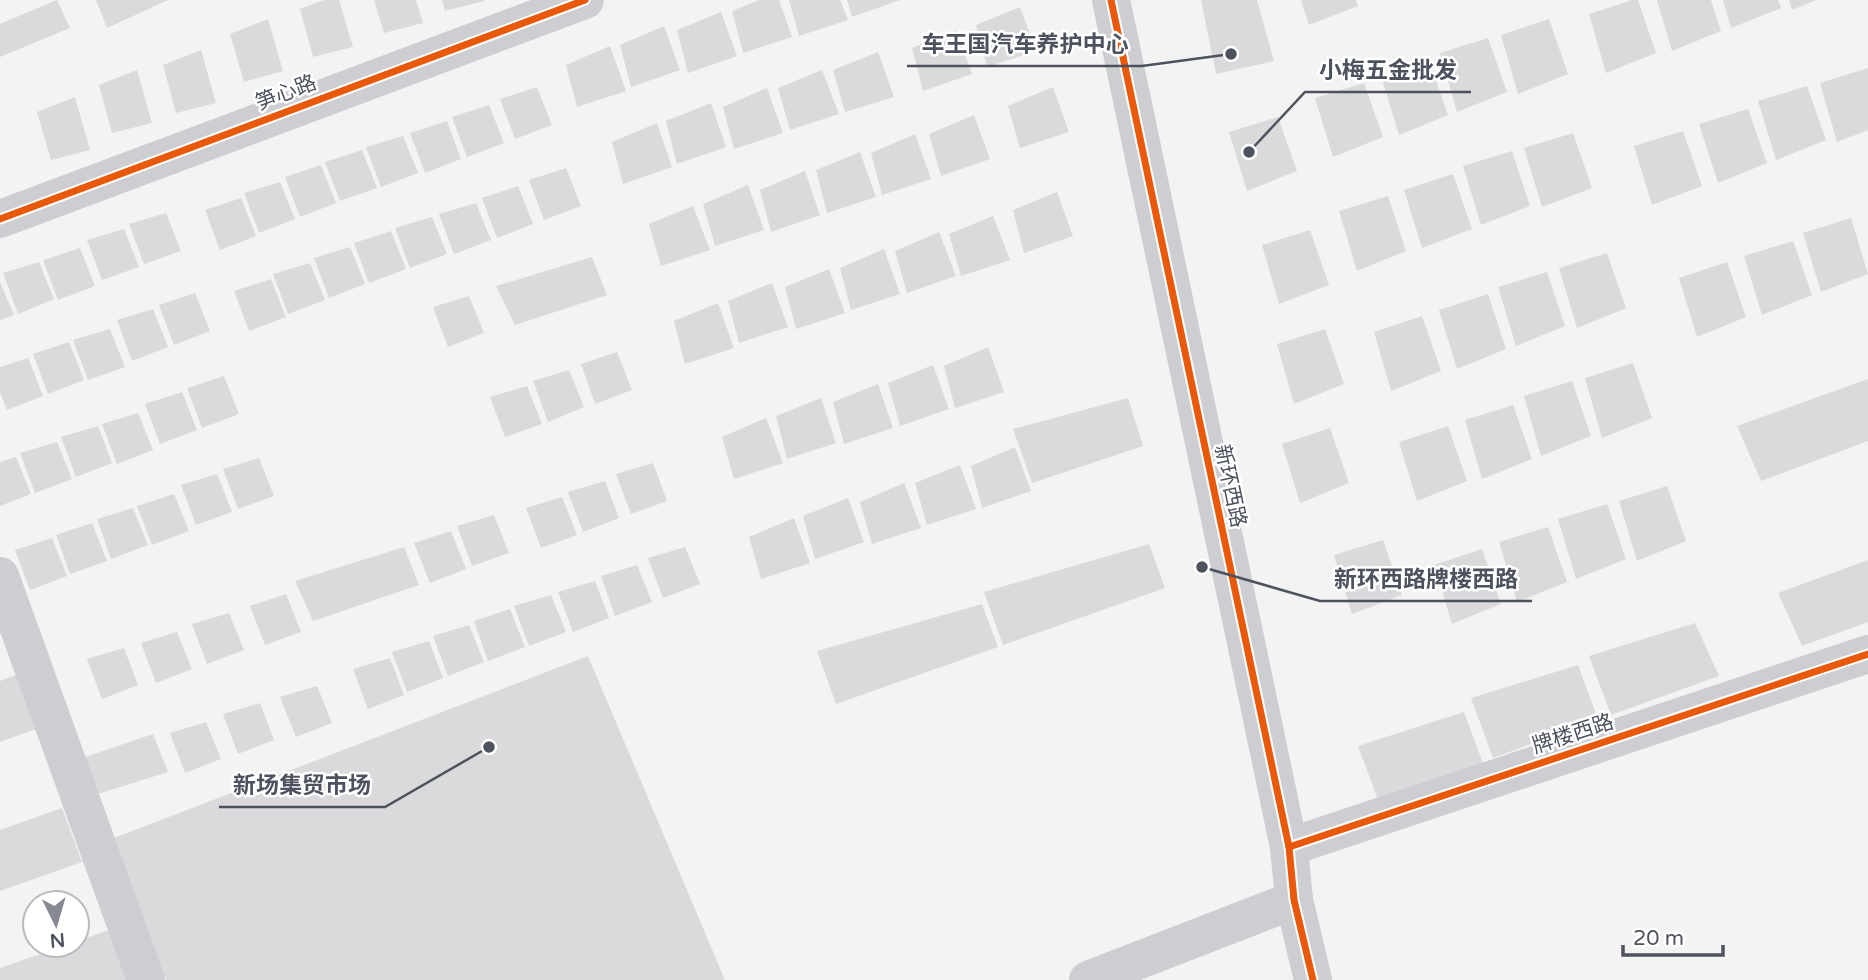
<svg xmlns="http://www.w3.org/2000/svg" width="1868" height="980" font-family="'Varela Round','Noto Sans SC',sans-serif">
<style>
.building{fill:#dadadc}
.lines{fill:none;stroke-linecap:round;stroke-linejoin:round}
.minor{stroke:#cdced1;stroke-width:38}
.cycleway-casing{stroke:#fff;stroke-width:11}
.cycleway{stroke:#e8590c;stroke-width:7}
.labels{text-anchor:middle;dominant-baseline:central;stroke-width:5;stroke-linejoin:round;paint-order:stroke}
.street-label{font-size:21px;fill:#4c525e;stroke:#fff}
.leader{fill:none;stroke:#4c525e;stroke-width:2.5}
.callout-dot{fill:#4c525e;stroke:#fff;stroke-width:2.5}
.callout-label{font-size:23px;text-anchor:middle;font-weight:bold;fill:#4c525e;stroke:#fff;stroke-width:5;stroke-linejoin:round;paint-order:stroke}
</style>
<rect width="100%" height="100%" fill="#f4f3f3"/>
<g class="building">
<polygon points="57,0 70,28 0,57 0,24"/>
<polygon points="96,0 168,0 107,28"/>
<polygon points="324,0 339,0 353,47 313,57 300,9"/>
<polygon points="374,0 416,0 423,23 384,33"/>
<polygon points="442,0 484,0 484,1 445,11"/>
<polygon points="759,0 779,0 792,37 743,53 732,11"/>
<polygon points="789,0 840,0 848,20 799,36"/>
<polygon points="847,0 900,0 852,17"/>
<polygon points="1201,0 1257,0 1274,61 1216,74"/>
<polygon points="1301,0 1356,0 1358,6 1309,25"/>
<polygon points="1632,0 1638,0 1656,53 1606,73 1589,14"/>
<polygon points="1657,0 1711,0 1721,31 1672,51"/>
<polygon points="1723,0 1778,0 1781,8 1731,28"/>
<polygon points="1789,0 1816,0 1792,10"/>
<polygon points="1020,7 1036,51 987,67 976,25"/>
<polygon points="721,12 737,56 688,73 677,30"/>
<polygon points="268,19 283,71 244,82 230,34"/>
<polygon points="1549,19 1568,74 1518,94 1501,35"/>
<polygon points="664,26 680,70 631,87 620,45"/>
<polygon points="956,30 972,74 923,91 912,48"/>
<polygon points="1488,38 1507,92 1457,112 1440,53"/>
<polygon points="610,46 626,91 577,107 566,65"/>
<polygon points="201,50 216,103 176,113 163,65"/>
<polygon points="878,52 894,97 845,112 833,70"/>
<polygon points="1429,61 1448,115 1399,135 1381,76"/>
<polygon points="1868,68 1868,130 1837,142 1820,83"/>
<polygon points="137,70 152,123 112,133 99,85"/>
<polygon points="822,70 839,114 790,130 778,88"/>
<polygon points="1364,83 1383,137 1333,157 1315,98"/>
<polygon points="1807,86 1826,140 1776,160 1758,101"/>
<polygon points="537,87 552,125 515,139 500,99"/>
<polygon points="1053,87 1069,132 1020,148 1008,106"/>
<polygon points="767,88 783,133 734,149 723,107"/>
<polygon points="75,97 90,150 51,160 37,112"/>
<polygon points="711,103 726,147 677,164 666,121"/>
<polygon points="489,105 504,143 467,157 452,117"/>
<polygon points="1748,109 1767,163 1718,183 1699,124"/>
<polygon points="974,115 990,159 941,176 929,134"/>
<polygon points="1278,117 1297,171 1247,191 1229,132"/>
<polygon points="447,121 461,159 425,173 410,133"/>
<polygon points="657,123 672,167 623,184 612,142"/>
<polygon points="1683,131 1702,186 1652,205 1634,146"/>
<polygon points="1573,133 1592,188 1542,207 1524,148"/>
<polygon points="915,134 931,179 882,195 871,153"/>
<polygon points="403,136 418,173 381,187 366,147"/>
<polygon points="362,150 377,188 340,201 325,162"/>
<polygon points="1512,151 1530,206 1481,225 1463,166"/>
<polygon points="860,152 876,197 827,213 816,170"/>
<polygon points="321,165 336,203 300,217 285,177"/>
<polygon points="566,168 581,206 544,220 529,180"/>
<polygon points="805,171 820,215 771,232 760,190"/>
<polygon points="1453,174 1472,229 1422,248 1404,190"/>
<polygon points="280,182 295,219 259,233 244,193"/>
<polygon points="748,185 764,230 715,246 703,204"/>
<polygon points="518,186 533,224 497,238 482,198"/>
<polygon points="1057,192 1073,236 1024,253 1013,210"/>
<polygon points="1388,196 1406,251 1357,271 1339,211"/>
<polygon points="241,198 256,236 220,250 205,210"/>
<polygon points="476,203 491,240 454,254 439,214"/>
<polygon points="693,206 710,250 661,266 649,224"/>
<polygon points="166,213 181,251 144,264 129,224"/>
<polygon points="993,216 1010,260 961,276 949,234"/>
<polygon points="432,217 447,254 410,268 395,228"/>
<polygon points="1851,218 1868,274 1821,292 1803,233"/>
<polygon points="124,229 139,267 102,280 87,240"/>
<polygon points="1310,230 1329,285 1279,304 1262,245"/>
<polygon points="391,231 406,269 369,283 354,243"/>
<polygon points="939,232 956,276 907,293 895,251"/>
<polygon points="1793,241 1812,295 1762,315 1744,256"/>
<polygon points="350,247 365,284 329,298 314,258"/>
<polygon points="80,248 95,286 58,300 43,260"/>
<polygon points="884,249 900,294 851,310 840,268"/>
<polygon points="1607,253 1626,308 1577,328 1559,268"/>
<polygon points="592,257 607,295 515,325 496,286"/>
<polygon points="39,262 54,299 18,314 3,273"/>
<polygon points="1727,262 1746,317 1697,337 1679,278"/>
<polygon points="310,263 325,300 288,314 273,274"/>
<polygon points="829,269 845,313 796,329 785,287"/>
<polygon points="1547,272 1565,326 1516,346 1498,287"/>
<polygon points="271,279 286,317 249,331 234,291"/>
<polygon points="0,282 14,315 0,320"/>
<polygon points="772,283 788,327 739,343 728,301"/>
<polygon points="195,293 210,331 174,345 159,305"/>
<polygon points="1488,294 1506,349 1457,369 1439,310"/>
<polygon points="469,296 484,333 448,347 433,307"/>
<polygon points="718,303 734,348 685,364 674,321"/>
<polygon points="153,309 168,347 132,361 117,320"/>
<polygon points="1422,316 1441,371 1391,391 1374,332"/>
<polygon points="110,329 125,367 88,380 73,340"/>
<polygon points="1325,329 1344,384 1294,404 1277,344"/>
<polygon points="69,342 84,380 48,394 33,354"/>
<polygon points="988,347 1004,392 955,408 944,366"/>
<polygon points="617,352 632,390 595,404 581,364"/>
<polygon points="28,358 43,396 7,410 0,392 0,367"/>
<polygon points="1633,363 1652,418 1602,438 1585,378"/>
<polygon points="933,365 949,409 900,426 888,383"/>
<polygon points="569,370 584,407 548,422 533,381"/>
<polygon points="224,376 239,414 202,428 187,388"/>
<polygon points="1868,379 1868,441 1761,481 1737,426"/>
<polygon points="1572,381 1591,436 1541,456 1524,396"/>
<polygon points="878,384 893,428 844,444 833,402"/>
<polygon points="527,386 542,424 505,437 490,397"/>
<polygon points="182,392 197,430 160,444 145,404"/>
<polygon points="821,398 836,443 787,459 776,416"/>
<polygon points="1128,398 1143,446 1032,483 1013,429"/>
<polygon points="1513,405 1532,459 1482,479 1465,420"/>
<polygon points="138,413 153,450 117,464 102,424"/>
<polygon points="766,418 783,463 734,479 722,437"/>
<polygon points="98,426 112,463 76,477 61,437"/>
<polygon points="1448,426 1467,481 1417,501 1399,442"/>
<polygon points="1330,428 1349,483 1300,503 1282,444"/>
<polygon points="57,442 72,479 35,493 20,453"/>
<polygon points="1015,447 1031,491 982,508 971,466"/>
<polygon points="16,457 31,494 0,506 0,462"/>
<polygon points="259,458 274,496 238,509 223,469"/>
<polygon points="653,463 667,501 631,514 616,474"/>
<polygon points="960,465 976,509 927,525 915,483"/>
<polygon points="217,474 232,512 196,525 181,485"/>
<polygon points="605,481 619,518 583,532 568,492"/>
<polygon points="904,483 921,528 872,544 860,502"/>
<polygon points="1667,486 1686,541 1637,561 1619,501"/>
<polygon points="174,494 189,531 152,545 137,506"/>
<polygon points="562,497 577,535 541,548 526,508"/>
<polygon points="848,498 864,542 815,559 803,516"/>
<polygon points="1607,504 1626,559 1576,579 1558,519"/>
<polygon points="133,508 148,545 111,559 97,519"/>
<polygon points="494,515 509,553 472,566 457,526"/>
<polygon points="794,518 810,563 761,579 749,537"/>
<polygon points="92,523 107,561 70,574 56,535"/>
<polygon points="1548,527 1567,582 1517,602 1499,542"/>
<polygon points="451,531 466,569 430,583 414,543"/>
<polygon points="52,538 67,576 30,590 15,550"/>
<polygon points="1383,540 1402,595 1352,614 1334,555"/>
<polygon points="1149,544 1165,588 1003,645 984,592"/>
<polygon points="404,547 419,585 313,621 295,581"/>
<polygon points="685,547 700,584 663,598 648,558"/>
<polygon points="1482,549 1501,604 1452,624 1434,565"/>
<polygon points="1868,560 1868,622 1802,646 1778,593"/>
<polygon points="637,565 652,602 615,616 601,576"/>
<polygon points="595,581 609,618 573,632 558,592"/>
<polygon points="286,594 301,632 265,645 250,606"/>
<polygon points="551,595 566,632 529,646 514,606"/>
<polygon points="982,604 998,647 836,704 817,651"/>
<polygon points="510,609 525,647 488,661 474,621"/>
<polygon points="229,613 244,650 207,664 192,624"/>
<polygon points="1695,623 1719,676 1611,715 1589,656"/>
<polygon points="469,625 484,662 448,676 433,636"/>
<polygon points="177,632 192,669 156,683 141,643"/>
<polygon points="429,641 443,678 407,692 392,652"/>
<polygon points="124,648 138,685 102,699 87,659"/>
<polygon points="588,656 725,980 166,980 114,838"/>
<polygon points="390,658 404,695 368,709 353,669"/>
<polygon points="1578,665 1598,719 1493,758 1471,698"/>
<polygon points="21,673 41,727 0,742 0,681"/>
<polygon points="317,686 332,723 296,737 280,697"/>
<polygon points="260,703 274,740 238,754 223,714"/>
<polygon points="1464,712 1484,766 1380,805 1358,746"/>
<polygon points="206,722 221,759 185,773 170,733"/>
<polygon points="153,734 168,772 98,794 85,757"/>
<polygon points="62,808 82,862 0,891 0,830"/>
<polygon points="112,929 132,980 0,980 0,968 66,945 77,945 77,941"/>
</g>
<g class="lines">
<g class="minor">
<polyline points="1111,0 1289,847 1294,900 1313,980"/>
<polyline points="0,219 585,0"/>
<polyline points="0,576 146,980"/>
<polyline points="1289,847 1868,654"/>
<polyline points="1088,980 1294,900"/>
</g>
<g class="cycleway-casing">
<g id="cycleway">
<polyline points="1111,0 1289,847 1294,900 1313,980"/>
<polyline points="0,219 585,0"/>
<polyline points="1289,847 1868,654"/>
</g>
</g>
<use href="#cycleway" class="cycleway"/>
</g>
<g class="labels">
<g class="street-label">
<text transform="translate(286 93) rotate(-21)">笋心路</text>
<text transform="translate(1230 486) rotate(78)">新环西路</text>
<text transform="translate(1573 734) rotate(-18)">牌楼西路</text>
</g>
</g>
<path class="leader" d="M1231 54L1142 66H907M1249 152L1305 92H1471M1202 567L1320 601H1532M489 747L385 807H219"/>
<g class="callout-dot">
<circle cx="1231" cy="54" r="7"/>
<circle cx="1249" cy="152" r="7"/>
<circle cx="1202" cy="567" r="7"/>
<circle cx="489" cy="747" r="7"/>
</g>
<g class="callout-label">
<text x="1025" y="52">车王国汽车养护中心</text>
<text x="1388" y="78">小梅五金批发</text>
<text x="1426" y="587">新环西路牌楼西路</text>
<text x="302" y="793">新场集贸市场</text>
</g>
<g transform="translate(56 924) rotate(175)"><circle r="33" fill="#ffffff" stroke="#b7babf" stroke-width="2"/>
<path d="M0-5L12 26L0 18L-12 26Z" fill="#878a92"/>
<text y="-10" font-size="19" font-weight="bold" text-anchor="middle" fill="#4c525e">N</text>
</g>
<path d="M1623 945v10h100v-10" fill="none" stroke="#4c525e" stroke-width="3.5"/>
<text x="1633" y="945" font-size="21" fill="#4c525e" stroke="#ffffff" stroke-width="5" paint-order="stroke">20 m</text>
</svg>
